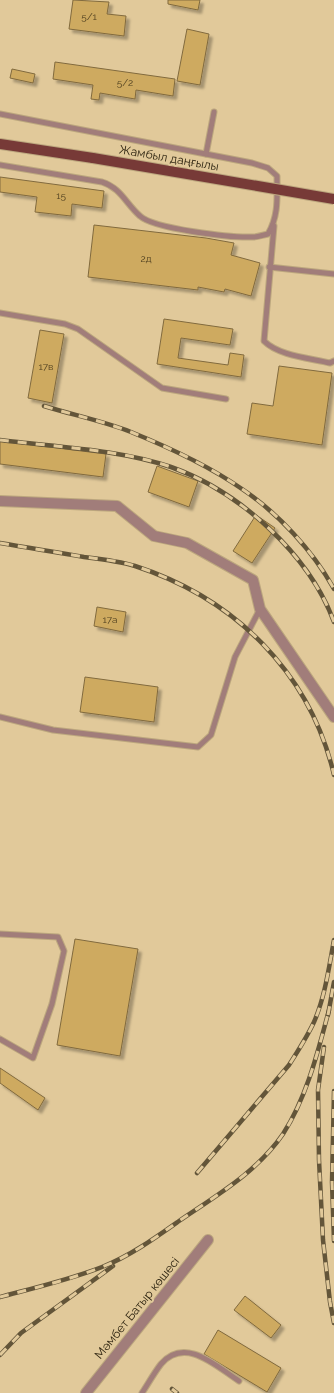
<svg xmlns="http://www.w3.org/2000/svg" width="334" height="1393" font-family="Raleway,sans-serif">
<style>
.building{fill:#ceaa60;stroke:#816a3e;filter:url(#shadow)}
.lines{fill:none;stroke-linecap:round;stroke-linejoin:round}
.lane-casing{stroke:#bca77e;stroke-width:7}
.street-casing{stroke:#bca77e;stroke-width:12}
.primary-casing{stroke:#bca77e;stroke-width:12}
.lane{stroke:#a17d7a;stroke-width:5}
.street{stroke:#a17d7a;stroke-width:10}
.primary{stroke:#773a37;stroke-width:10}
.rail-casing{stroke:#635539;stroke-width:4.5}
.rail{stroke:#e1c99a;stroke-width:3;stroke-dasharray:9;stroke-linecap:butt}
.primary-bridge-casing{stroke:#bca77e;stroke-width:12;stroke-linecap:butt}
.primary-bridge{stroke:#773a37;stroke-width:10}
.labels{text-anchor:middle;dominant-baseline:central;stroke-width:4;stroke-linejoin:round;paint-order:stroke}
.number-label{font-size:10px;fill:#524221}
.street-label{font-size:12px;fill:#281f0c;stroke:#e1c99a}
</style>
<defs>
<filter id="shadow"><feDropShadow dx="3.5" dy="3.5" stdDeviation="1" flood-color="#0004"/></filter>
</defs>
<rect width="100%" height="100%" fill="#e1c99a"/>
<g class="building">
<polygon points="73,0 109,2 107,14 126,16 124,36 69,29"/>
<polygon points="168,0 200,0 198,10 168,4"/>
<polygon points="187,29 209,34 200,85 177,81"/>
<polygon points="55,62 175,79 173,96 136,90 135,99 100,93 99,100 91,99 93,85 53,79"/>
<polygon points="12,69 35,74 33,83 10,78"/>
<polygon points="0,177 104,191 102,208 72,204 71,216 35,212 37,197 0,192"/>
<polygon points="94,225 206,238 234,243 231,255 260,263 251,296 225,289 224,292 198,287 198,290 88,277"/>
<polygon points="164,319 233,329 230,345 181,338 178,358 228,365 230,353 244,355 241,377 157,364"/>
<polygon points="40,330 64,334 52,403 28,398"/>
<polygon points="279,366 332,373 322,445 247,434 252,403 273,406"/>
<polygon points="0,441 106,454 103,477 0,464"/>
<polygon points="157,466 198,481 189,507 148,492"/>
<polygon points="256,515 275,528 252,563 233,551"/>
<polygon points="97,607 126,612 123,632 94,626"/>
<polygon points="85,677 158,687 154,722 80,712"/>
<polygon points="75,939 138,949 120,1056 57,1045"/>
<polygon points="0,1068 45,1098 38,1110 0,1083"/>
<polygon points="245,1296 281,1325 271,1338 234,1310"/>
<polygon points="218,1330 281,1368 267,1392 204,1354"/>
</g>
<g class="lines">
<g class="lane-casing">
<g id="lane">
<path d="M 0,114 L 252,163 L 268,168 L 277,176 C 277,197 279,215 268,234 C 263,235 258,237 253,237 C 232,238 154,229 140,216 C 126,204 121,188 102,182 L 0,165"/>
<polyline points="206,154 214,112"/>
<path d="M 274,226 L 264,341 C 279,356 310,358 330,363 L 334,361"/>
<polyline points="269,267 334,274"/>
<polyline points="0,313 65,324 78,329 162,388 226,399"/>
<polyline points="0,717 53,730 198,747 211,735 235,657 260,609"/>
<polyline points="0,934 58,937 64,951 52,1004 33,1058 0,1039"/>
<path d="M 142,1393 C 148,1384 154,1373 161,1364 C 185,1336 216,1366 239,1381"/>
</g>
</g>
<g class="street-casing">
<g id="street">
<polyline points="0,501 117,506 154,536 187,543 253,580 260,609 334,717"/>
<polyline points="86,1393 208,1240"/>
</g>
</g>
<g class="primary-casing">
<polyline id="primary" points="0,144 93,158"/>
</g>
<use href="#lane" class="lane"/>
<use href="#street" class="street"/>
<use href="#primary" class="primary"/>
<g class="rail-casing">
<g id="rail">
<path d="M 44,406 C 73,415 103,421 131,432 C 168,447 209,466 242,489 C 278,513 313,551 334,589"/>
<path d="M 0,440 C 55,447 118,449 171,467 C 239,491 309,554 334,622"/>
<path d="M 0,543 C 28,548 56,552 84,557 C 101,559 119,561 135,566 C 234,598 310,672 334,775"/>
<polyline points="328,1015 334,982"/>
<polyline points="324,1047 318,1090 319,1160 323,1240 330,1302 334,1323"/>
<polyline points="334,1091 332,1182 334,1241"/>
<path d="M 197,1173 L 289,1065 C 298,1051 307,1037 314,1022 C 325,997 329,967 334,940"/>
<path d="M 0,1297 C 34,1288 69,1280 102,1267 C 130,1256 155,1238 179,1221 C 217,1195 257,1172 283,1134 C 307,1097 318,1051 329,1010"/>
<polyline points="0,1355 21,1333 113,1266"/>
<polyline points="172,1389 177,1393"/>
</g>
</g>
<use href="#rail" class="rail"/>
<g class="primary-bridge-casing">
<polyline id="primary-bridge" points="93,158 334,199"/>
</g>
<use href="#primary-bridge" class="primary-bridge"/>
</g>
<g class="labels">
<g class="number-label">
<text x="89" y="16">5/1</text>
<text x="125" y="82">5/2</text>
<text x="61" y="195">15</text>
<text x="146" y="258">2д</text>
<text x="46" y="366">17в</text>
<text x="110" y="619">17а</text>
</g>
<g class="street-label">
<text transform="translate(169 158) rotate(10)">Жамбыл даңғылы</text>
<text transform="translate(137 1308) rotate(-51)">Мәмбет Батыр көшесі</text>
</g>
</g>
</svg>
